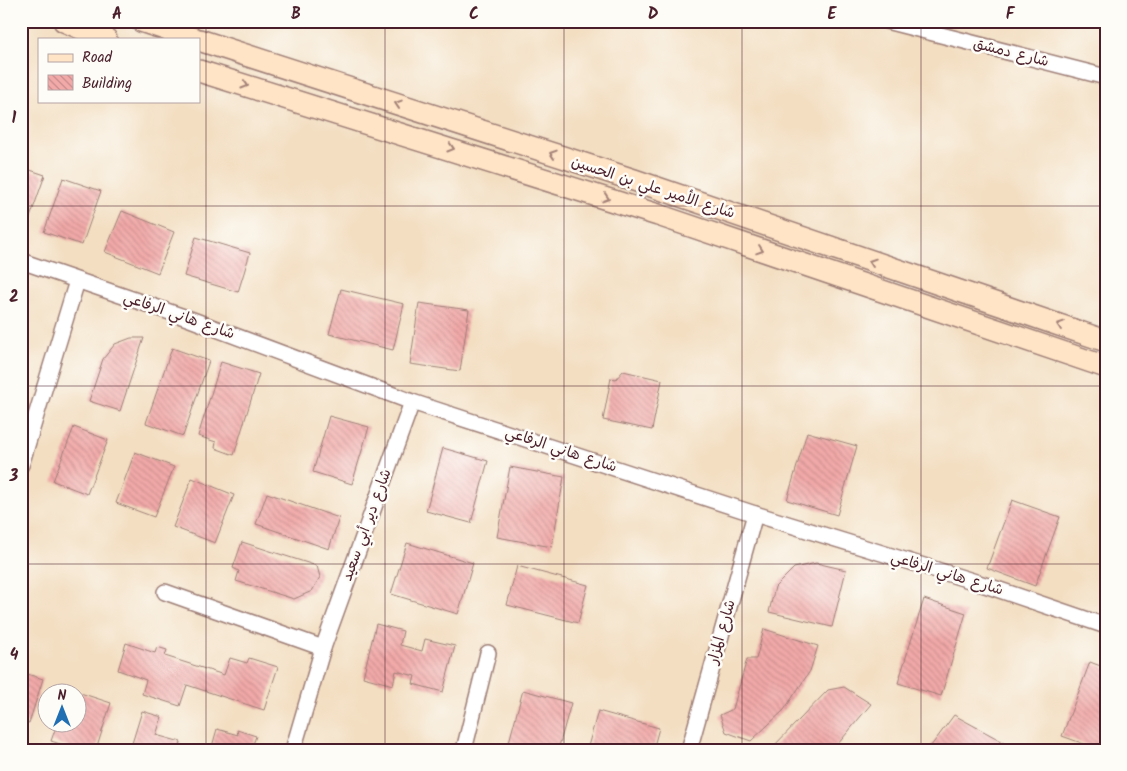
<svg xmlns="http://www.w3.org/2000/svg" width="1127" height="771" font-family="Kalam,'Playpen Sans Arabic',sans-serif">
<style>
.building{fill:url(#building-back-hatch)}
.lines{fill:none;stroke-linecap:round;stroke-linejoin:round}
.street-casing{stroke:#9e7e76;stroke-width:18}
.secondary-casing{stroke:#9e7e76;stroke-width:24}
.street{stroke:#fff;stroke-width:15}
.secondary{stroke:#ffe4c6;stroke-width:21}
.oneway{stroke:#a48278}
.grid{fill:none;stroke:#4a1f2b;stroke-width:1;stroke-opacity:0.55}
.labels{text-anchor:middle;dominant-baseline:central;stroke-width:5;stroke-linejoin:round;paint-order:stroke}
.street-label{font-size:15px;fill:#4a1f2b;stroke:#fdfcf7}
.neatline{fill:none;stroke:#4a1f2b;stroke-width:2}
.grid-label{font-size:16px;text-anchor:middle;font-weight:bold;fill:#4a1f2b}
</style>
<defs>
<pattern id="building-back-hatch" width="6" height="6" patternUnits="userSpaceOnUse" patternTransform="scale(1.25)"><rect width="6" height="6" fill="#f2aaa9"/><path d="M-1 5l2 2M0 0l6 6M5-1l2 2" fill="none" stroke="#c68a8a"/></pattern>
</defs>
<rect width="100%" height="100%" fill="#fdfcf7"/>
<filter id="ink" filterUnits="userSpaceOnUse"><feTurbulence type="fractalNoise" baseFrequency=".02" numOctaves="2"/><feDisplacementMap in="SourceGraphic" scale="10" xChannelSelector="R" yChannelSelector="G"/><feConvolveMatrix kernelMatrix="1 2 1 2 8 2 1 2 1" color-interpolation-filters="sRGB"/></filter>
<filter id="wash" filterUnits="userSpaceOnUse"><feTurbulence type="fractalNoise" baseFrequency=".0096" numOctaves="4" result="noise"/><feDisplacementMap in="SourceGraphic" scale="20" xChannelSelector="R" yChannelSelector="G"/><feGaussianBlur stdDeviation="1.12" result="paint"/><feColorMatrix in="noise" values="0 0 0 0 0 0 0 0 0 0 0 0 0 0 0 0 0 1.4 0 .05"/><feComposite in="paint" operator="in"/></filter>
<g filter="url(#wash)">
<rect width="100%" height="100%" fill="#f3dec1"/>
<g id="blocks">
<g class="building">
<polygon points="21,167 45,175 26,229 21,227"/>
<polygon points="63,178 101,191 82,245 44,232"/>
<polygon points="122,211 174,232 158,273 105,252"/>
<polygon points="196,237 250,253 238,292 184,276"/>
<polygon points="341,289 404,304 393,350 329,334"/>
<polygon points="419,303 469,310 460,371 410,364"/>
<polygon points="131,338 144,338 120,411 89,401 103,359 115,344"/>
<polygon points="172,348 209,361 183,436 146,423"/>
<polygon points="221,362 259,374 234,455 215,448 216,442 198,436"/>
<polygon points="623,371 662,380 652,430 603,420 611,378 616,379"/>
<polygon points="329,416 369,427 352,484 313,472"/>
<polygon points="74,427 108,440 87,494 53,481"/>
<polygon points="807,432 857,446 837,515 787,500"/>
<polygon points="443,448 488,461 471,523 426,511"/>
<polygon points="135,452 174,467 154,517 116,503"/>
<polygon points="510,467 564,477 552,547 497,537"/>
<polygon points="192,478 234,495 215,543 173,527"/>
<polygon points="267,493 339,518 329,549 256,524"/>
<polygon points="1012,500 1060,517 1035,586 987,568"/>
<polygon points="242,542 317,566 320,577 312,591 294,599 236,581 239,571 233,568"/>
<polygon points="407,543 473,563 458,614 391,594"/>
<polygon points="816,563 846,570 832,627 769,612 775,587 794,568"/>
<polygon points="517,566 588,585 578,623 507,605"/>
<polygon points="924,599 966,613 941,696 898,683"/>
<polygon points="376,624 403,631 400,645 422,651 425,639 455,646 443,692 413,684 415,676 396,671 393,685 363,677"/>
<polygon points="764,629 818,646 810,671 784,710 751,741 726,732 720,715 733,709 747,659 756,659"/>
<polygon points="126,643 155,653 157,647 167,650 165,656 224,675 230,658 247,663 249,658 278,667 264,710 187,685 180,706 142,694 146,680 118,670"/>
<polygon points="1090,662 1106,668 1106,736 1101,750 1062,736"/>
<polygon points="21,672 43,679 29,723 21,721"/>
<polygon points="844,687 871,704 833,750 770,750 828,690"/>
<polygon points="68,689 111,703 96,750 79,750 51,741 57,724 78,724 78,694 66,694"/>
<polygon points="523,690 571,703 558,750 537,750 509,742"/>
<polygon points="142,711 162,717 156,735 181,742 179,750 130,750"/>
<polygon points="598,711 659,728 653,750 587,750"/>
<polygon points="954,715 1018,750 928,750"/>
<polygon points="217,729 238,735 237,730 256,736 251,750 211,750"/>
</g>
</g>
</g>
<g filter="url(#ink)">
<use href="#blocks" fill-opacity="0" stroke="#9e7e76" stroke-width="1"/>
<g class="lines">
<g class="street-casing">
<g id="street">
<polyline points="886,21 1106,77"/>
<polyline points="21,261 190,319 412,402 755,514 979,583 1106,626"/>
<polyline points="21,465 77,281"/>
<polyline points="165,592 323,648"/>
<polyline points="293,750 323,648 412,402"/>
<polyline points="464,750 488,653"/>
<polyline points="689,750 755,514"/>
</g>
</g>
<g class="secondary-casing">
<g id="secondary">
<polyline points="64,21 106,39"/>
<polyline points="141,21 195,39"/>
<polyline points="199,40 634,180 1106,341"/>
<polyline points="199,71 658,215 1106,367"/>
</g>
</g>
<use href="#street" class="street"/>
<use href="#secondary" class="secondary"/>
</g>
<defs><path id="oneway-chevron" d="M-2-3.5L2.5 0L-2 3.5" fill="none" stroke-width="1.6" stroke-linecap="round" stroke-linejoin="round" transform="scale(1.25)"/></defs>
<g class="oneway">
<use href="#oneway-chevron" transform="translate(245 85) rotate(17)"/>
<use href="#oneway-chevron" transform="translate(398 104) rotate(-162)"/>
<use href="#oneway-chevron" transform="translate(451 148) rotate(17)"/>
<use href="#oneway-chevron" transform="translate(553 154) rotate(-162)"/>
<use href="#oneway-chevron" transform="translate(606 198) rotate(18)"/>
<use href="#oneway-chevron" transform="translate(760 250) rotate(19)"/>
<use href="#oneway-chevron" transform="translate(872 262) rotate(-161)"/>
<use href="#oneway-chevron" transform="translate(1060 325) rotate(-161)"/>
</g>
</g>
<path class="grid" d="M 206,21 L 206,750M 385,21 L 385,750M 564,21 L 564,750M 742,21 L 742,750M 921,21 L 921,750M 21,206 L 1106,206M 21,386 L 1106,386M 21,564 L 1106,564"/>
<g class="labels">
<g class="street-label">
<text transform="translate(1011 53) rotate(14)">شارع دمشق</text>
<text transform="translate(653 188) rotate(18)">شارع الأمير علي بن الحسين</text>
<text transform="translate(179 316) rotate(19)">شارع هاني الرفاعي</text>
<text transform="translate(561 450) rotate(18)">شارع هاني الرفاعي</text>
<text transform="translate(367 525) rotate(-70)">شارع دير أبي سعيد</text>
<text transform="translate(947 574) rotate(17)">شارع هاني الرفاعي</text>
<text transform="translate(722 632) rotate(-74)">شارع المزار</text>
</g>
</g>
<rect width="1127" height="771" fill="none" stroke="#fdfcf7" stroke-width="55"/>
<rect x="38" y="38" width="162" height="65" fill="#fdfcf7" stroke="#b5a4a5"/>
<rect x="48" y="54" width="25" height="8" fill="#ffe4c6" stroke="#b5a4a5"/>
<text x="82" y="62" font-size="15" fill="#4a1f2b">Road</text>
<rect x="48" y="75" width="25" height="15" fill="url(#building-back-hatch)" stroke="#b5a4a5"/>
<text x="82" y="88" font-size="15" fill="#4a1f2b">Building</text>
<g transform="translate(62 708)"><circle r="24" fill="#fdfcf7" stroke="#b5a4a5"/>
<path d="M0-4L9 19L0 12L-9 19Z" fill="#1f6fb2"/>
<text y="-8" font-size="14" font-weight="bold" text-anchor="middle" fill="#4a1f2b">N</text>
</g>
<rect x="28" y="28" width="1072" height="716" class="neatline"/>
<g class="grid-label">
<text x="117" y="19">A</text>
<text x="296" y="19">B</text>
<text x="474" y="19">C</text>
<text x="653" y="19">D</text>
<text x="832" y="19">E</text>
<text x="1010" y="19">F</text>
<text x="14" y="123">1</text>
<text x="14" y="302">2</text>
<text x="14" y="481">3</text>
<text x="14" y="660">4</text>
</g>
</svg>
